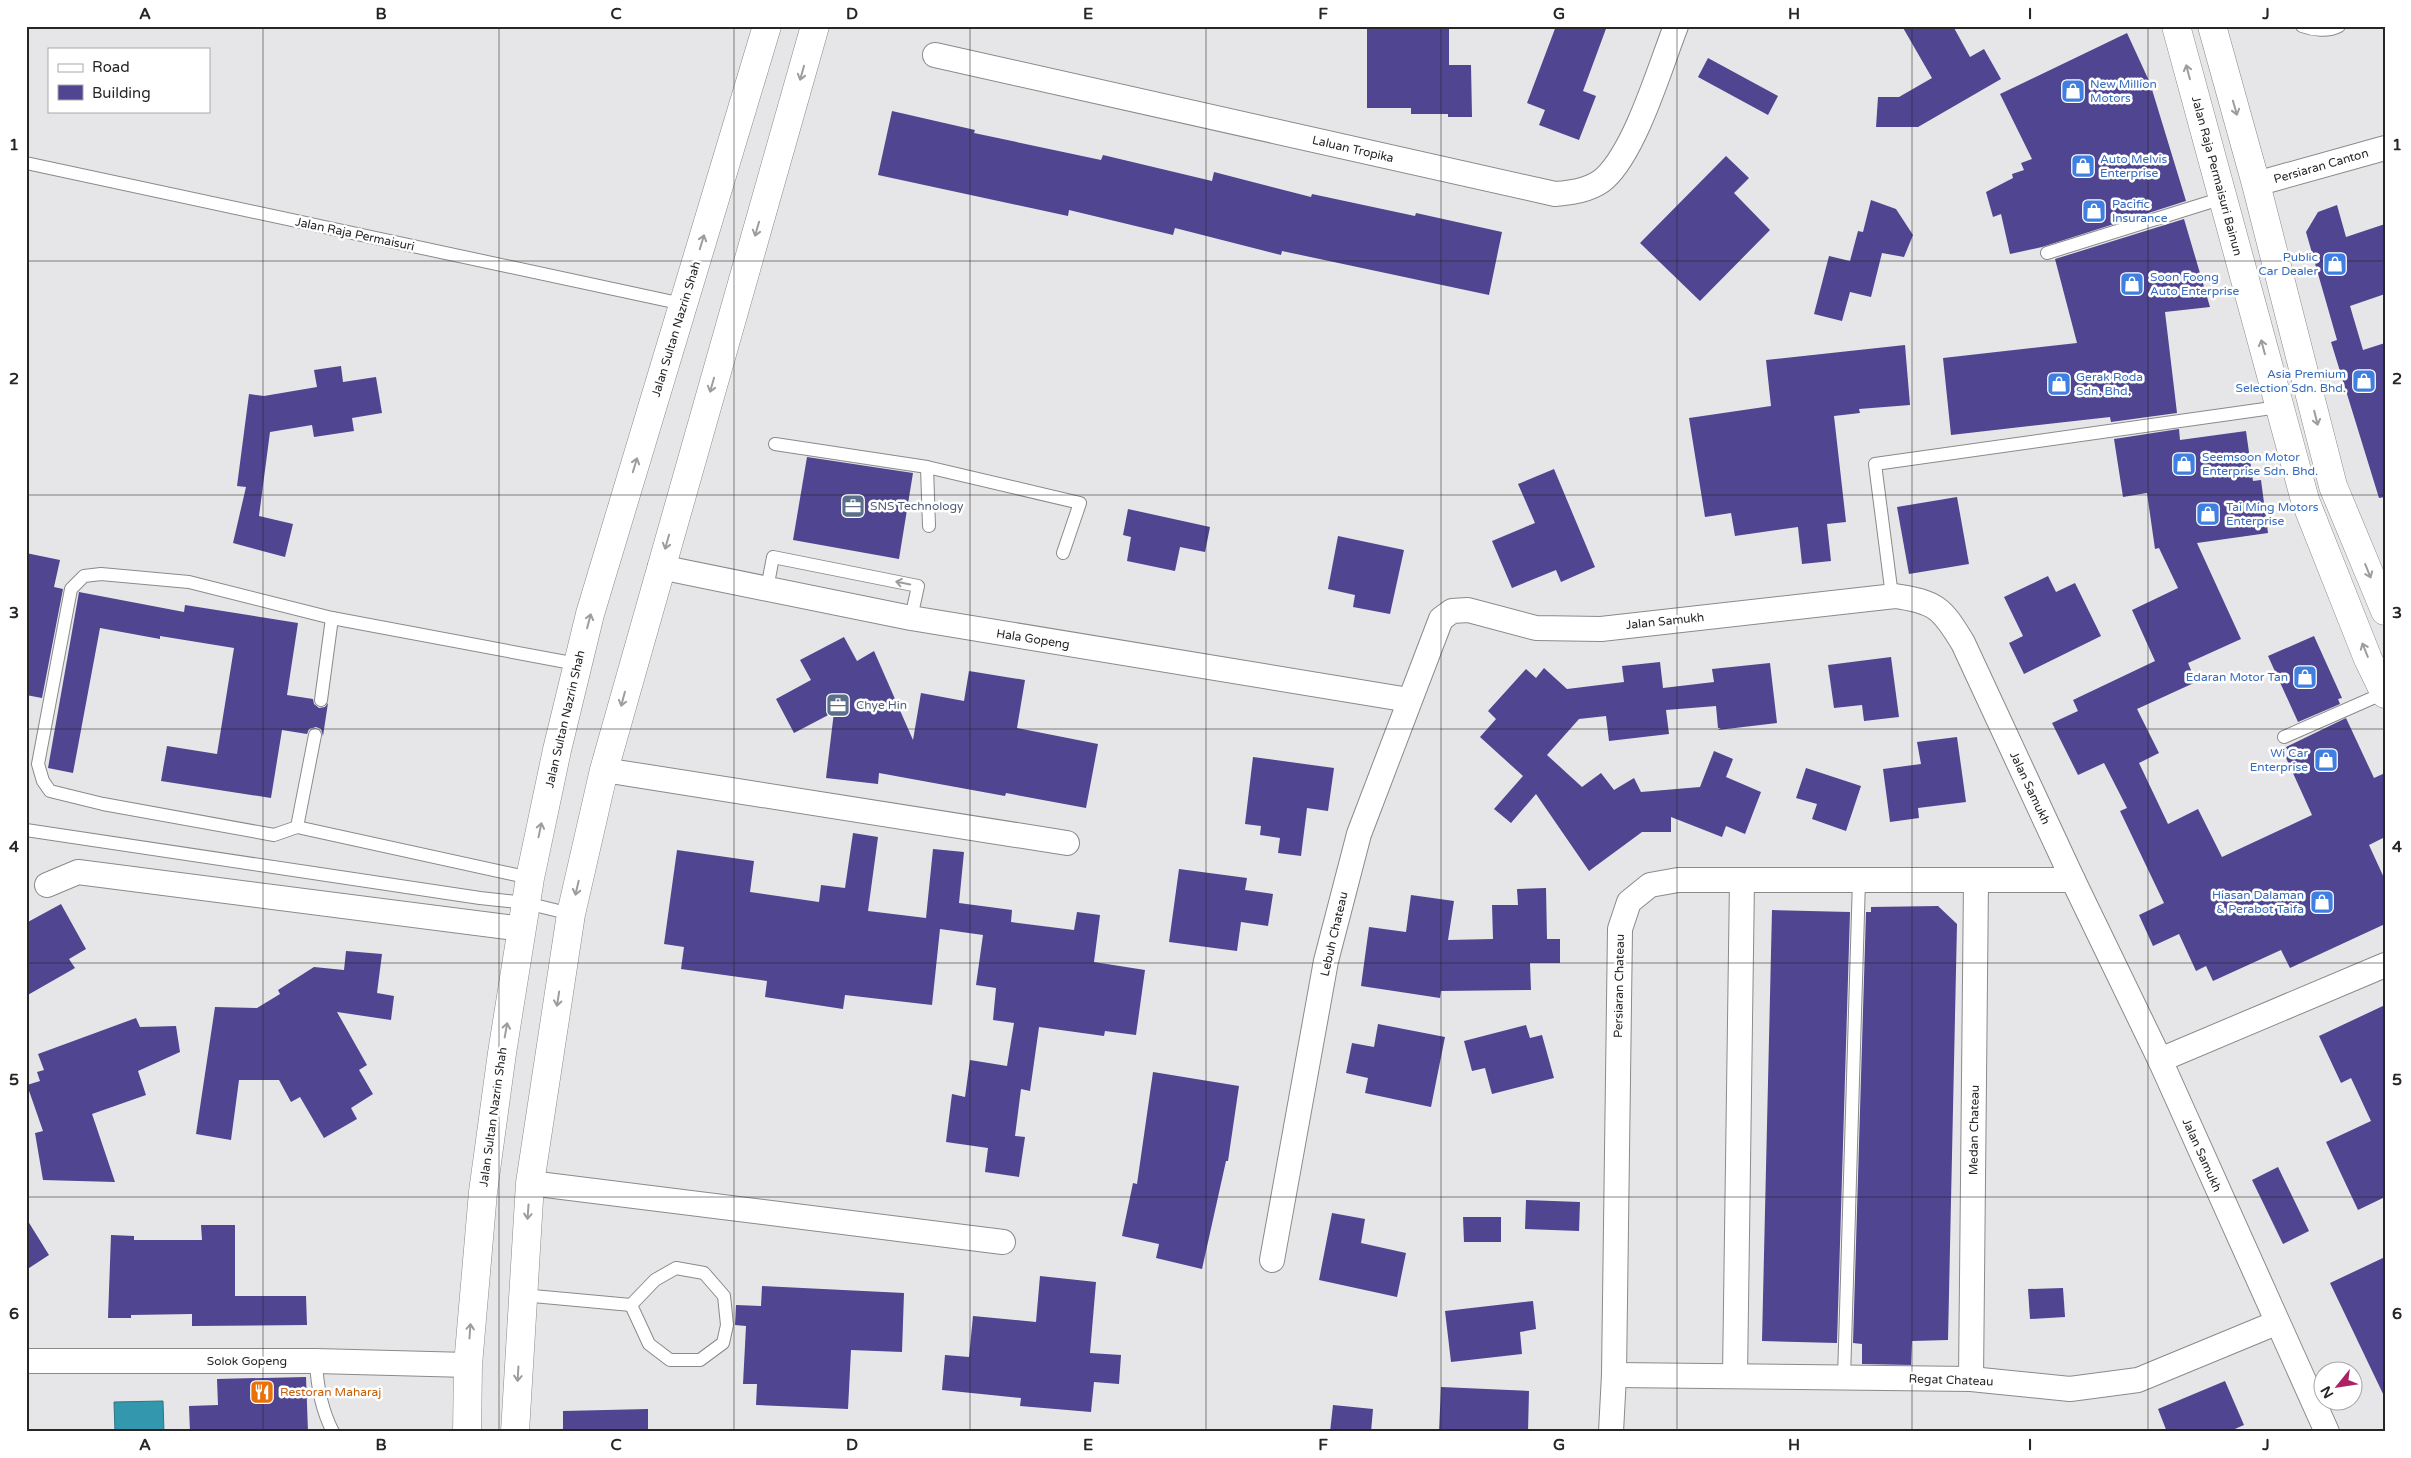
<svg xmlns="http://www.w3.org/2000/svg" width="2411" height="1458" font-family="'Varela Round',sans-serif">
<style>
.water{fill:#3397ad;stroke:#2f7584}
.building{fill:#4f4590}
.lines{fill:none;stroke-linecap:round;stroke-linejoin:round}
.service-casing{stroke:#8a8a8b;stroke-width:14}
.minor-casing{stroke:#8a8a8b;stroke-width:26}
.primary-casing{stroke:#8a8a8b;stroke-width:29}
.trunk-casing{stroke:#8a8a8b;stroke-width:29}
.service{stroke:#fff;stroke-width:12}
.minor{stroke:#fff;stroke-width:24}
.primary{stroke:#fff;stroke-width:28}
.trunk{stroke:#fff;stroke-width:28}
.oneway{stroke:#9d9d9d}
.grid{fill:none;stroke:#262626;stroke-width:1;stroke-opacity:0.55}
.labels{text-anchor:middle;dominant-baseline:central;stroke-width:5;stroke-linejoin:round;paint-order:stroke}
.shop-label{font-size:12px;fill:#366cbe;stroke:#fff;text-anchor:start}
.street-label{font-size:12px;fill:#262626;stroke:#fff}
.service-label{font-size:12px;fill:#4e5e75;stroke:#fff;text-anchor:start}
.food-label{font-size:12px;fill:#c56008;stroke:#fff;text-anchor:start}
.neatline{fill:none;stroke:#262626;stroke-width:2}
.grid-label{font-size:16px;text-anchor:middle;font-weight:bold;fill:#262626}
</style>
<rect width="100%" height="100%" fill="#e6e6e8"/>
<polygon class="water" points="163,1401 164,1432 115,1432 114,1402"/>
<g class="building">
<polygon points="1367,26 1449,28 1449,65 1471,65 1472,117 1448,117 1448,114 1411,114 1411,108 1367,108"/>
<polygon points="1556,26 1607,26 1583,91 1596,96 1579,140 1539,125 1545,110 1527,103"/>
<polygon points="1902,26 1953,26 1970,57 1984,49 2001,79 1918,127 1876,127 1878,97 1899,97 1932,78"/>
<polygon points="2127,33 2150,83 2186,201 2042,247 2010,254 2001,214 1993,217 1986,192 2013,178 2012,174 2024,170 2021,163 2032,159 2000,94"/>
<polygon points="1708,58 1778,96 1768,115 1698,77"/>
<polygon points="892,111 975,130 974,133 1101,160 1103,155 1212,181 1214,172 1311,197 1312,194 1415,216 1416,213 1502,232 1489,295 1282,251 1281,255 1175,228 1173,235 1069,210 1068,216 878,175"/>
<polygon points="1726,156 1749,178 1734,193 1770,230 1700,301 1640,243"/>
<polygon points="1871,200 1896,209 1913,235 1904,257 1882,253 1871,297 1850,292 1842,321 1814,314 1829,256 1850,261 1858,231 1863,232"/>
<polygon points="2337,205 2346,237 2385,224 2385,294 2350,306 2363,350 2385,343 2385,497 2379,498 2331,342 2337,340 2306,232 2318,212"/>
<polygon points="2184,219 2210,307 2165,312 2177,413 2111,422 2110,417 1951,435 1943,358 2077,343 2055,259"/>
<polygon points="1905,345 1910,405 1859,409 1860,413 1834,416 1846,522 1827,524 1831,561 1802,564 1798,527 1735,536 1731,513 1705,517 1689,418 1771,406 1766,360"/>
<polygon points="341,366 343,382 376,377 382,413 352,418 354,431 314,437 312,425 270,432 259,516 293,524 285,557 233,543 246,487 237,486 249,394 264,396 317,387 314,370"/>
<polygon points="2179,429 2180,440 2246,431 2253,481 2261,480 2268,533 2197,543 2241,639 2188,663 2196,682 2137,709 2159,753 2139,763 2168,824 2198,809 2222,857 2312,815 2282,749 2346,718 2374,778 2385,773 2385,837 2369,845 2385,880 2385,924 2290,968 2281,950 2213,981 2206,966 2196,971 2179,934 2153,946 2139,915 2164,903 2120,811 2127,808 2104,763 2078,775 2052,723 2078,711 2073,700 2155,661 2132,610 2178,588 2159,548 2155,549 2147,493 2123,497 2114,439"/>
<polygon points="807,457 913,473 899,559 793,540"/>
<polygon points="1554,469 1595,567 1561,582 1556,570 1512,588 1492,541 1535,523 1518,484"/>
<polygon points="1957,497 1969,564 1909,574 1897,507"/>
<polygon points="1128,509 1210,527 1205,552 1180,547 1175,571 1127,561 1131,537 1123,535"/>
<polygon points="1338,536 1404,550 1390,614 1353,607 1355,595 1328,589"/>
<polygon points="26,553 60,560 54,587 63,589 42,698 26,695"/>
<polygon points="2048,576 2056,592 2075,583 2101,636 2024,674 2009,643 2023,636 2004,597"/>
<polygon points="79,592 184,612 185,605 298,623 287,695 313,699 314,704 319,708 325,707 328,703 323,736 321,729 316,727 309,729 307,734 282,730 271,798 161,781 167,746 217,754 234,648 160,636 160,639 100,628 73,773 48,768"/>
<polygon points="2314,636 2342,698 2338,699 2340,704 2298,722 2268,656"/>
<polygon points="844,637 857,661 874,651 913,740 921,693 964,701 969,671 1025,680 1017,728 1098,744 1086,808 1006,793 1005,796 879,773 878,784 826,778 834,712 794,733 776,699 811,680 800,660"/>
<polygon points="1891,657 1899,717 1864,721 1862,705 1834,708 1828,665"/>
<polygon points="1660,662 1663,688 1714,682 1712,669 1770,663 1777,723 1718,730 1721,728 1718,728 1716,706 1666,710 1669,734 1609,741 1606,716 1579,719 1547,755 1582,787 1601,773 1614,790 1634,778 1641,792 1700,787 1714,751 1733,759 1726,777 1761,792 1745,834 1726,826 1722,837 1671,817 1671,832 1642,832 1589,871 1536,794 1511,823 1494,809 1523,776 1480,737 1496,719 1488,711 1526,669 1536,678 1544,668 1567,689 1624,682 1622,666"/>
<polygon points="1957,737 1966,802 1918,808 1919,818 1890,822 1883,769 1921,764 1917,742"/>
<polygon points="1253,757 1334,768 1328,811 1307,808 1301,856 1278,853 1280,838 1260,835 1261,826 1245,824"/>
<polygon points="1806,768 1861,786 1846,831 1812,819 1817,804 1796,798"/>
<polygon points="853,833 878,837 868,911 926,918 933,849 964,852 959,903 1012,910 1011,922 1074,930 1077,912 1100,915 1094,962 1145,970 1136,1035 1105,1031 1104,1036 1039,1027 1030,1091 1021,1089 1015,1136 1025,1137 1019,1177 985,1172 988,1148 946,1142 952,1094 965,1097 970,1060 1007,1066 1014,1023 993,1020 996,988 976,985 983,935 940,929 932,1005 845,995 843,1009 765,997 767,981 681,969 684,947 664,944 677,850 754,861 750,892 819,902 821,885 845,888"/>
<polygon points="1179,869 1247,878 1245,890 1273,894 1268,926 1241,922 1237,951 1169,942"/>
<polygon points="1546,888 1547,939 1560,939 1560,963 1530,963 1531,990 1441,991 1440,998 1361,986 1369,927 1406,932 1411,895 1454,901 1448,940 1493,939 1492,905 1518,905 1517,889"/>
<polygon points="61,904 86,949 69,959 75,968 26,996 26,923"/>
<polygon points="1938,906 1957,924 1948,1340 1912,1341 1911,1365 1862,1364 1862,1344 1853,1343 1866,912 1871,912 1871,907"/>
<polygon points="1772,910 1850,912 1837,1343 1762,1341"/>
<polygon points="346,951 382,954 377,993 394,996 391,1020 337,1012 367,1065 359,1070 373,1094 351,1108 357,1119 324,1138 300,1097 291,1102 279,1080 239,1080 231,1140 196,1134 215,1007 257,1008 280,994 278,990 314,967 344,970"/>
<polygon points="2385,1005 2385,1197 2358,1210 2326,1142 2371,1121 2351,1078 2341,1083 2319,1036"/>
<polygon points="136,1018 140,1027 176,1026 180,1052 138,1071 146,1095 92,1114 115,1182 43,1180 35,1133 43,1131 27,1085 40,1081 37,1072 44,1070 38,1054"/>
<polygon points="1378,1024 1445,1037 1431,1107 1365,1093 1368,1078 1346,1073 1352,1043 1374,1047"/>
<polygon points="1526,1025 1530,1038 1542,1035 1554,1078 1492,1094 1485,1068 1472,1071 1464,1041"/>
<polygon points="1153,1072 1239,1086 1228,1161 1226,1161 1202,1269 1156,1258 1159,1244 1122,1236 1133,1183 1137,1184"/>
<polygon points="2278,1167 2309,1231 2283,1244 2252,1180"/>
<polygon points="1526,1200 1580,1202 1579,1231 1525,1229"/>
<polygon points="1332,1213 1365,1219 1361,1243 1406,1253 1397,1297 1319,1280"/>
<polygon points="1463,1217 1501,1217 1501,1242 1464,1242"/>
<polygon points="26,1218 49,1255 26,1270"/>
<polygon points="201,1225 235,1225 235,1296 306,1296 307,1325 192,1326 192,1314 131,1315 131,1318 108,1318 111,1235 134,1236 134,1240 202,1240"/>
<polygon points="2385,1257 2385,1398 2330,1283"/>
<polygon points="1040,1276 1096,1282 1090,1353 1121,1355 1119,1384 1094,1382 1091,1412 1020,1406 1021,1398 942,1390 945,1355 969,1357 973,1316 1036,1322"/>
<polygon points="762,1286 904,1293 902,1352 851,1350 848,1409 756,1405 757,1384 743,1384 746,1326 735,1325 736,1305 761,1306"/>
<polygon points="2063,1288 2065,1317 2030,1319 2028,1289"/>
<polygon points="1533,1301 1536,1329 1520,1332 1522,1354 1451,1362 1445,1311"/>
<polygon points="306,1377 308,1432 190,1432 189,1406 218,1405 217,1379"/>
<polygon points="2225,1381 2244,1425 2228,1432 2167,1432 2158,1409"/>
<polygon points="1441,1387 1529,1391 1528,1432 1439,1432"/>
<polygon points="1333,1405 1373,1409 1371,1432 1330,1432"/>
<polygon points="648,1409 648,1432 563,1432 563,1411"/>
</g>
<g class="lines">
<g class="service-casing">
<g id="service">
<path d="M 2302,26 C 2313,30 2328,32 2339,26"/>
<polyline points="26,163 683,304"/>
<polyline points="2047,253 2223,198"/>
<polyline points="775,444 927,467 1080,503 1063,553"/>
<polyline points="927,467 929,526"/>
<polyline points="767,589 773,557 918,586 911,618"/>
<polyline points="1892,596 1875,464 2279,407"/>
<polyline points="321,700 332,618"/>
<polyline points="315,735 297,827 530,878"/>
<polyline points="2284,737 2384,693"/>
<polyline points="297,827 274,835 103,804 50,791 43,781 38,764 71,589 84,576 101,574 189,582 332,618 577,664"/>
<polyline points="26,830 480,898 526,903 571,914"/>
<polygon points="676,1268 704,1273 724,1296 727,1325 723,1343 700,1360 670,1360 649,1344 631,1305 655,1280"/>
<polyline points="522,1295 631,1305"/>
<path d="M 316,1361 C 317,1386 321,1409 333,1432"/>
<polyline points="1844,1378 1859,880"/>
</g>
</g>
<g class="minor-casing">
<g id="minor">
<path d="M 935,55 L 1555,194 C 1572,193 1592,190 1605,178 C 1636,149 1660,67 1676,26"/>
<polyline points="2256,184 2385,148"/>
<polyline points="660,567 911,618 1409,700"/>
<polyline points="604,770 1067,843"/>
<polyline points="47,885 78,872 522,929"/>
<polyline points="2160,1060 2385,965"/>
<polyline points="530,1183 1003,1242"/>
<path d="M 1272,1260 L 1326,961 L 1359,834 L 1441,619 L 1452,611 L 1468,610 L 1536,628 L 1601,629 L 1895,596 C 1936,602 1942,608 1963,643 L 2073,880 L 2160,1060 L 2327,1432"/>
<polyline points="26,1361 316,1361 468,1365"/>
<polyline points="1614,1375 1971,1379 2070,1389 2138,1380 2276,1323"/>
<polyline points="1735,1376 1742,880"/>
<polyline points="1971,1379 1976,880"/>
<polyline points="1611,1432 1614,1375 1620,929 1629,902 1650,885 1678,880 2073,880"/>
</g>
</g>
<g class="primary-casing">
<g id="primary">
<polyline points="2176,26 2305,500 2368,659 2385,694"/>
<polyline points="2212,26 2256,184 2333,486 2385,611"/>
</g>
</g>
<g class="trunk-casing">
<g id="trunk">
<polyline points="467,1432 468,1365 483,1192 502,1053 530,878 557,750 590,614 767,26"/>
<polyline points="515,1432 530,1183 571,914 604,770 815,26"/>
</g>
</g>
<use href="#service" class="service"/>
<use href="#minor" class="minor"/>
<use href="#primary" class="primary"/>
<use href="#trunk" class="trunk"/>
</g>
<defs><path id="oneway-shaft" d="M-6 0H5M1.5-3L5.5 0L1.5 3" fill="none" stroke-width="1.6" stroke-linecap="round" stroke-linejoin="round" transform="scale(1.25)"/></defs>
<g class="oneway">
<use href="#oneway-shaft" transform="translate(2188 72) rotate(-105)"/>
<use href="#oneway-shaft" transform="translate(802 73) rotate(106)"/>
<use href="#oneway-shaft" transform="translate(2235 108) rotate(74)"/>
<use href="#oneway-shaft" transform="translate(757 229) rotate(106)"/>
<use href="#oneway-shaft" transform="translate(702 242) rotate(-73)"/>
<use href="#oneway-shaft" transform="translate(2263 347) rotate(-105)"/>
<use href="#oneway-shaft" transform="translate(712 385) rotate(106)"/>
<use href="#oneway-shaft" transform="translate(2316 418) rotate(76)"/>
<use href="#oneway-shaft" transform="translate(635 465) rotate(-73)"/>
<use href="#oneway-shaft" transform="translate(667 542) rotate(106)"/>
<use href="#oneway-shaft" transform="translate(2368 571) rotate(68)"/>
<use href="#oneway-shaft" transform="translate(903 583) rotate(-169)"/>
<use href="#oneway-shaft" transform="translate(589 621) rotate(-75)"/>
<use href="#oneway-shaft" transform="translate(2365 650) rotate(-112)"/>
<use href="#oneway-shaft" transform="translate(623 699) rotate(105)"/>
<use href="#oneway-shaft" transform="translate(540 830) rotate(-78)"/>
<use href="#oneway-shaft" transform="translate(577 888) rotate(103)"/>
<use href="#oneway-shaft" transform="translate(558 999) rotate(99)"/>
<use href="#oneway-shaft" transform="translate(506 1030) rotate(-80)"/>
<use href="#oneway-shaft" transform="translate(528 1212) rotate(94)"/>
<use href="#oneway-shaft" transform="translate(470 1331) rotate(-86)"/>
<use href="#oneway-shaft" transform="translate(518 1374) rotate(93)"/>
</g>
<path class="grid" d="M 263,26 L 263,1432M 499,26 L 499,1432M 734,26 L 734,1432M 970,26 L 970,1432M 1206,26 L 1206,1432M 1441,26 L 1441,1432M 1677,26 L 1677,1432M 1912,26 L 1912,1432M 2148,26 L 2148,1432M 26,261 L 2385,261M 26,495 L 2385,495M 26,729 L 2385,729M 26,963 L 2385,963M 26,1197 L 2385,1197"/>
<defs>
<g id="shop-square" transform="scale(1.25)"><rect x="-9" y="-9" width="18" height="18" rx="4" fill="#3f7fe0" stroke="#fff"/><path d="M-5-2.5h2.3a2.7 3.5 0 0 1 5.4 0H5L5.5 6h-11ZM-1.5-2.5h3a1.5 2.3 0 0 0-3 0Z" fill="#fff"/></g>
<g id="office-square" transform="scale(1.25)"><rect x="-9" y="-9" width="18" height="18" rx="4" fill="#5c6f8a" stroke="#fff"/><path d="M-6-3h4V-5.5h4V-3h4V5H-6ZM-1-4.5V-3h2v-1.5ZM-6 0V1H6V0Z" fill="#fff"/></g>
<g id="restaurant-square" transform="scale(1.25)"><rect x="-9" y="-9" width="18" height="18" rx="4" fill="#e8710a" stroke="#fff"/><path d="M-5-6h1v4h1v-4h1v4h1v-4h1v5L-1.5 .5V6h-2V.5L-5-1ZM5-6V6H3V1.5H1.5Q1.5-4 5-6Z" fill="#fff"/></g>
</defs>
<g fill-rule="evenodd">
<use href="#shop-square" x="2073" y="91"/>
<use href="#shop-square" x="2083" y="166"/>
<use href="#shop-square" x="2094" y="211"/>
<use href="#shop-square" x="2335" y="264"/>
<use href="#shop-square" x="2132" y="284"/>
<use href="#shop-square" x="2364" y="381"/>
<use href="#shop-square" x="2059" y="384"/>
<use href="#shop-square" x="2184" y="464"/>
<use href="#office-square" x="853" y="506"/>
<use href="#shop-square" x="2208" y="514"/>
<use href="#shop-square" x="2305" y="677"/>
<use href="#office-square" x="838" y="705"/>
<use href="#shop-square" x="2326" y="760"/>
<use href="#shop-square" x="2322" y="902"/>
<use href="#restaurant-square" x="262" y="1392"/>
</g>
<g class="labels">
<g class="shop-label">
<text x="2090" y="84">New Million<tspan x="2090" dy="14">Motors</tspan></text>
<text x="2100" y="159">Auto Melvis<tspan x="2100" dy="14">Enterprise</tspan></text>
<text x="2112" y="204">Pacific<tspan x="2112" dy="14">Insurance</tspan></text>
<text x="2318" y="257" text-anchor="end">Public<tspan x="2318" dy="14">Car Dealer</tspan></text>
<text x="2150" y="277">Soon Foong<tspan x="2150" dy="14">Auto Enterprise</tspan></text>
<text x="2346" y="374" text-anchor="end">Asia Premium<tspan x="2346" dy="14">Selection Sdn. Bhd.</tspan></text>
<text x="2076" y="377">Gerak Roda<tspan x="2076" dy="14">Sdn. Bhd.</tspan></text>
<text x="2202" y="457">Seemsoon Motor<tspan x="2202" dy="14">Enterprise Sdn. Bhd.</tspan></text>
<text x="2226" y="507">Tai Ming Motors<tspan x="2226" dy="14">Enterprise</tspan></text>
<text x="2288" y="677" text-anchor="end">Edaran Motor Tan</text>
<text x="2308" y="753" text-anchor="end">Wi Car<tspan x="2308" dy="14">Enterprise</tspan></text>
<text x="2304" y="895" text-anchor="end">Hiasan Dalaman<tspan x="2304" dy="14">&amp; Perabot Taifa</tspan></text>
</g>
<g class="street-label">
<text transform="translate(1353 149) rotate(13)">Laluan Tropika</text>
<text transform="translate(2321 166) rotate(-16)">Persiaran Canton</text>
<text transform="translate(2217 176) rotate(75)">Jalan Raja Permaisuri Bainun</text>
<text transform="translate(355 234) rotate(12)">Jalan Raja Permaisuri</text>
<text transform="translate(676 329) rotate(-73)">Jalan Sultan Nazrin Shah</text>
<text transform="translate(1665 621) rotate(-6)">Jalan Samukh</text>
<text transform="translate(1033 639) rotate(9)">Hala Gopeng</text>
<text transform="translate(565 719) rotate(-77)">Jalan Sultan Nazrin Shah</text>
<text transform="translate(2030 788) rotate(65)">Jalan Samukh</text>
<text transform="translate(1334 934) rotate(-77)">Lebuh Chateau</text>
<text transform="translate(1619 986) rotate(-89)">Persiaran Chateau</text>
<text transform="translate(493 1117) rotate(-82)">Jalan Sultan Nazrin Shah</text>
<text transform="translate(1974 1130) rotate(-89)">Medan Chateau</text>
<text transform="translate(2202 1155) rotate(66)">Jalan Samukh</text>
<text x="247" y="1361">Solok Gopeng</text>
<text transform="translate(1951 1380) rotate(2)">Regat Chateau</text>
</g>
<g class="service-label">
<text x="870" y="506">SNS Technology</text>
<text x="856" y="705">Chye Hin</text>
</g>
<g class="food-label">
<text x="280" y="1392">Restoran Maharaj</text>
</g>
</g>
<rect width="2411" height="1458" fill="none" stroke="#ffffff" stroke-width="55"/>
<rect x="48" y="48" width="162" height="65" fill="#ffffff" stroke="#a8a8a8"/>
<rect x="58" y="64" width="25" height="8" fill="#ffffff" stroke="#a8a8a8"/>
<text x="92" y="72" font-size="15" fill="#262626">Road</text>
<rect x="58" y="85" width="25" height="15" fill="#4f4590" stroke="#a8a8a8"/>
<text x="92" y="98" font-size="15" fill="#262626">Building</text>
<g transform="translate(2338 1386) rotate(240)"><circle r="24" fill="#ffffff" stroke="#a8a8a8"/>
<path d="M0-4L9 19L0 12L-9 19Z" fill="#ac2262"/>
<text y="-8" font-size="14" font-weight="bold" text-anchor="middle" fill="#262626">N</text>
</g>
<rect x="28" y="28" width="2356" height="1402" class="neatline"/>
<g class="grid-label">
<text x="145" y="19">A</text>
<text x="381" y="19">B</text>
<text x="616" y="19">C</text>
<text x="852" y="19">D</text>
<text x="1088" y="19">E</text>
<text x="1323" y="19">F</text>
<text x="1559" y="19">G</text>
<text x="1794" y="19">H</text>
<text x="2030" y="19">I</text>
<text x="2266" y="19">J</text>
<text x="14" y="150">1</text>
<text x="2397" y="150">1</text>
<text x="14" y="384">2</text>
<text x="2397" y="384">2</text>
<text x="14" y="618">3</text>
<text x="2397" y="618">3</text>
<text x="14" y="852">4</text>
<text x="2397" y="852">4</text>
<text x="14" y="1085">5</text>
<text x="2397" y="1085">5</text>
<text x="14" y="1319">6</text>
<text x="2397" y="1319">6</text>
<text x="145" y="1450">A</text>
<text x="381" y="1450">B</text>
<text x="616" y="1450">C</text>
<text x="852" y="1450">D</text>
<text x="1088" y="1450">E</text>
<text x="1323" y="1450">F</text>
<text x="1559" y="1450">G</text>
<text x="1794" y="1450">H</text>
<text x="2030" y="1450">I</text>
<text x="2266" y="1450">J</text>
</g>
</svg>
